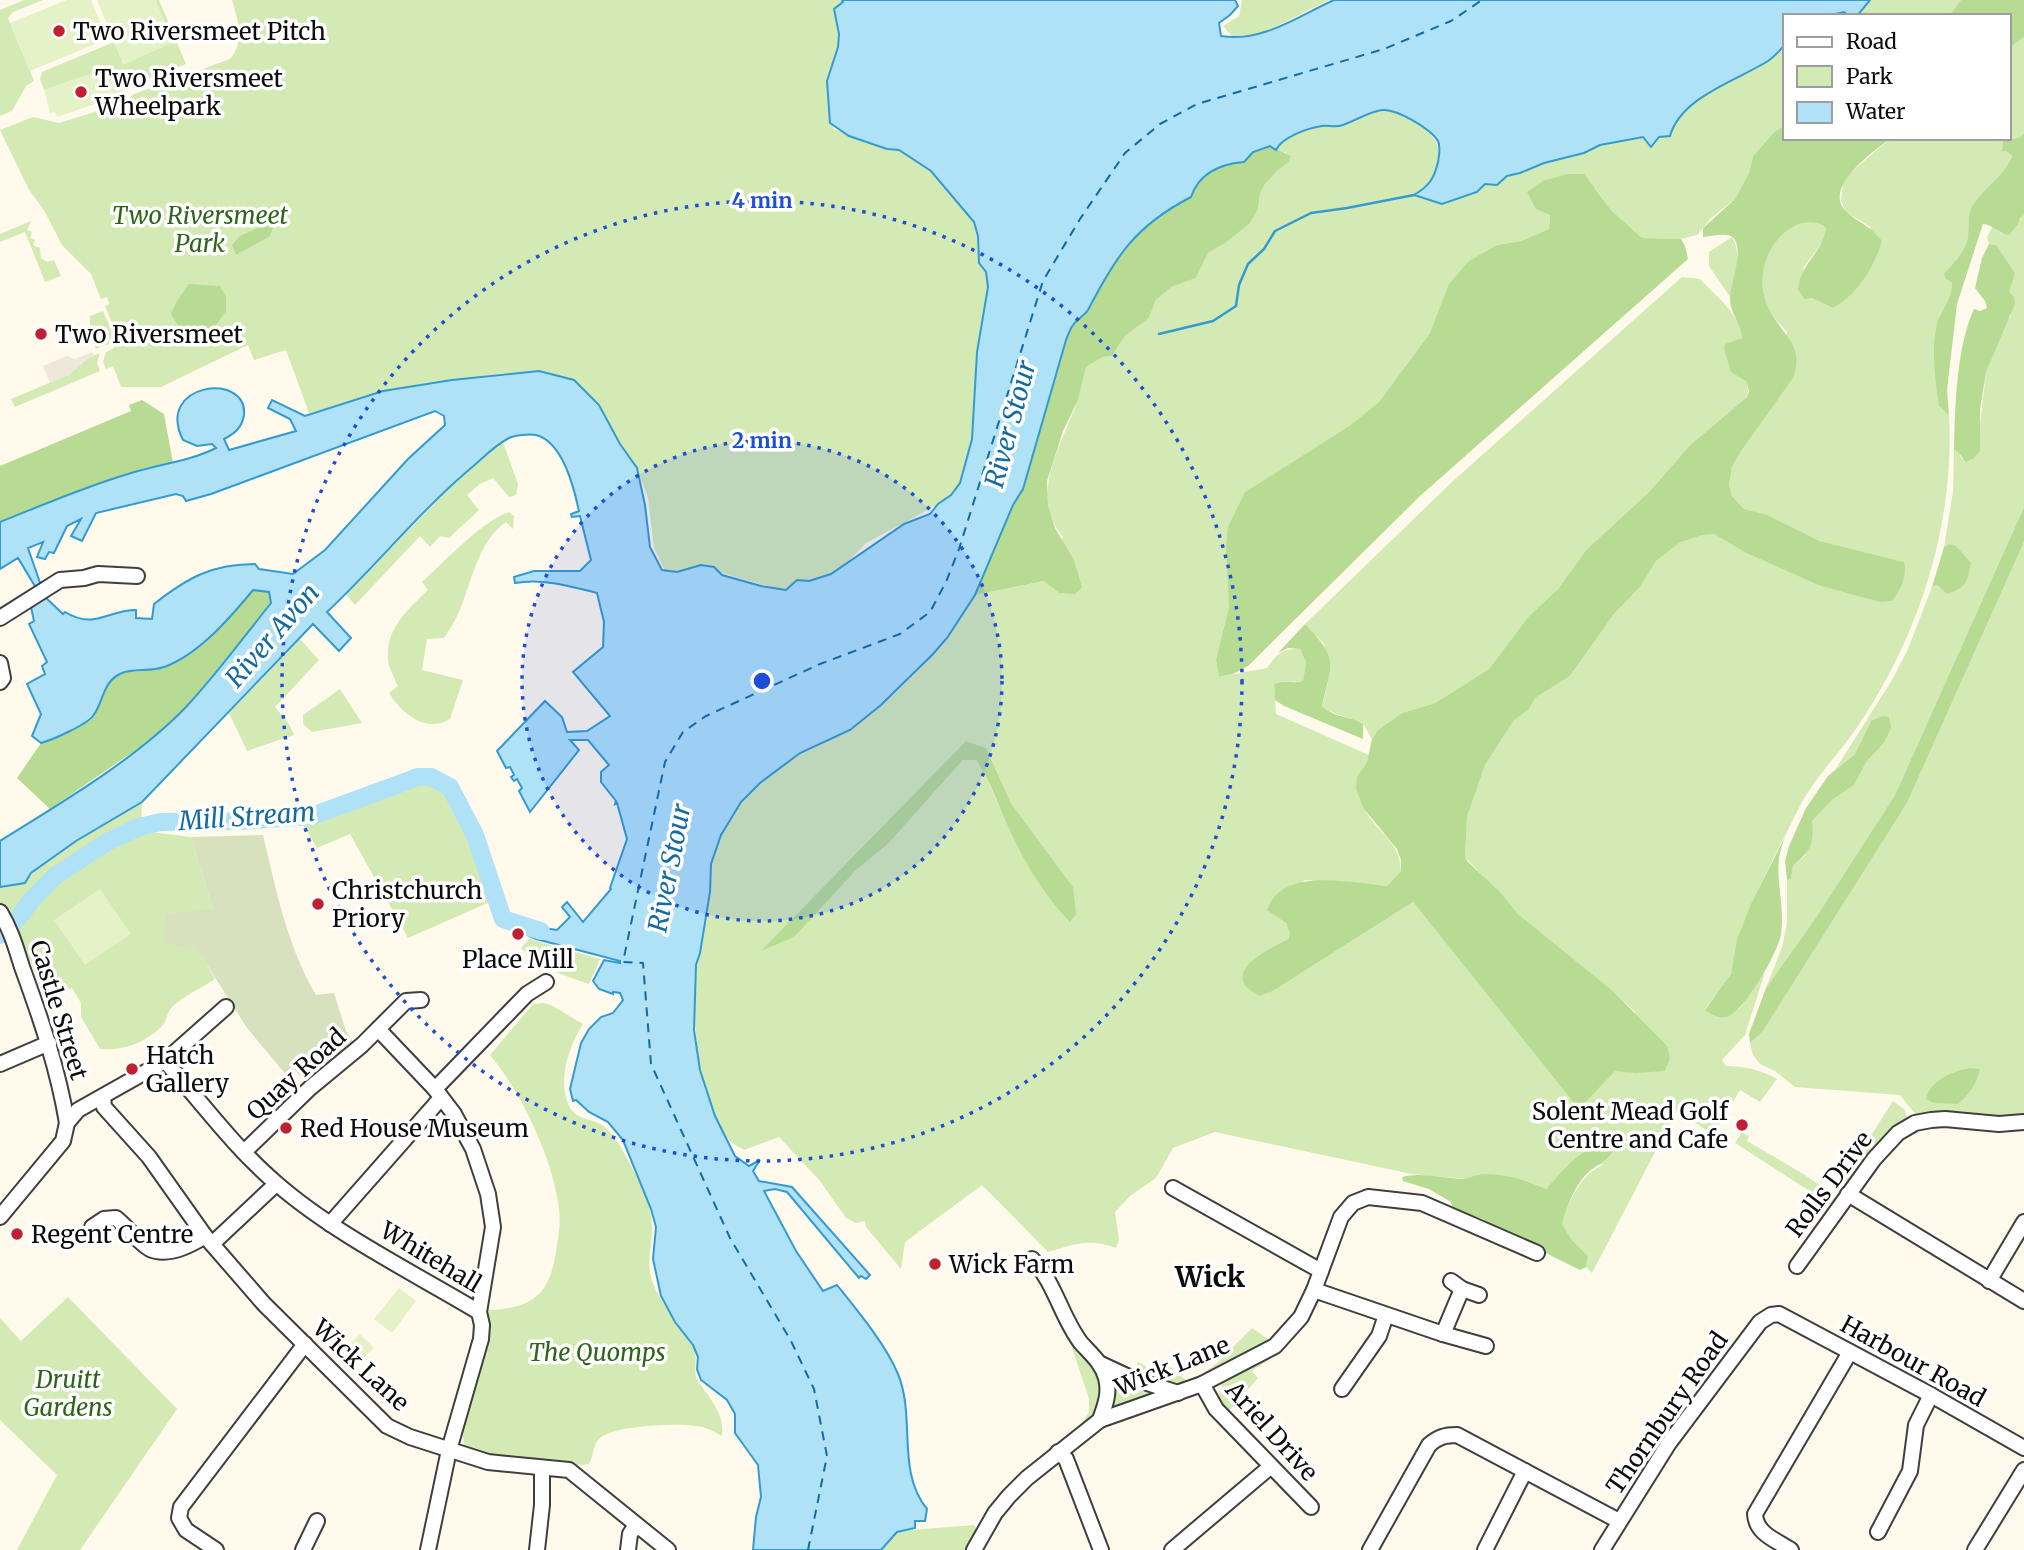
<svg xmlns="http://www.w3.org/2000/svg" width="2024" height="1550" font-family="Merriweather,serif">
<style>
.green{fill:#d4eab5;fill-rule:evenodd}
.forest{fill:#b8db94}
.cemetery{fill:#d7e1bd}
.pitch{fill:#e5f1c7}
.plaza{fill:#eee8db}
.water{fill:#afe1f7;stroke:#349bd0;stroke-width:2;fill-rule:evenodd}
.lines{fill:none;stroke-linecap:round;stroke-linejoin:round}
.stream{stroke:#349bd0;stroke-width:2.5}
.river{stroke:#afe1f7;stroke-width:18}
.ferry{stroke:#136ba0;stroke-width:2;stroke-dasharray:9 7;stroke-linecap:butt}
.minor-casing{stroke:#3f3f3f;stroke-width:18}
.minor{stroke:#fff;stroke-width:14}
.ring{fill:none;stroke:#1d4ed8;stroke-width:3.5;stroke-dasharray:3.5 7}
.poi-dot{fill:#bf2132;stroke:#fff;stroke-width:2.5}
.labels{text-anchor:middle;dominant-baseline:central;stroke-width:7;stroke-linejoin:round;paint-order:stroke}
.poi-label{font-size:24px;fill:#0c0c0c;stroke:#fff;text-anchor:start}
.park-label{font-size:24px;font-style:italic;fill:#2f651b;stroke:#fff}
.street-label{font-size:24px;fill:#0c0c0c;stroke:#fff}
.water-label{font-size:26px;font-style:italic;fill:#136ba0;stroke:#fff}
.quarter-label{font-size:28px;font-weight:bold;fill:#0c0c0c;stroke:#fff}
.centre{fill:#1d4ed8;stroke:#fff;stroke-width:3.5}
.ring-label{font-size:21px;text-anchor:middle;font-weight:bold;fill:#1d4ed8;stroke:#fff;stroke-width:7;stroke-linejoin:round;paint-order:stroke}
</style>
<rect width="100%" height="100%" fill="#fffaec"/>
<g class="green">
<polygon points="24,0 43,0 13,12 8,18 34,81 26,86 12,111 0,116 0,10"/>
<polygon points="155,0 159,0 186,64 127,87 112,98 119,90 105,69 44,90 40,79 42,72 114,42 124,64 173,42"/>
<path d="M 232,0 L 845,0 L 843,38 L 828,84 L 833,129 L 898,147 L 935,171 L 975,210 L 991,274 L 978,403 L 968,469 L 952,497 L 866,543 L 840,570 L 784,591 L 722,573 L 670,581 L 654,548 L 648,498 L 637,468 L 620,444 L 599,405 L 503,373 L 383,391 L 335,408 L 309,413 L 286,350 L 254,360 L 248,345 L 161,387 L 121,387 L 113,366 L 106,369 L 103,362 L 106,352 L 114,348 C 120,334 110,320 105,306 L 109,304 L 107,297 L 101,299 L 91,274 L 62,245 L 45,212 L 28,188 L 0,130 L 33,117 L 59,123 L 120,104 L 134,94 L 230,59 C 245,42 238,20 232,0 Z"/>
<polygon points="1242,0 1329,0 1261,34 1232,36 1223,26 1239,16"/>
<polygon points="1870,0 1961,0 1949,16 1857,16"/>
<path d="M 2024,37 L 2024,133 L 2020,137 L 2013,138 L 2006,151 L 2012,156 C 2004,176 1986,186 1974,203 C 1967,213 1969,225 1968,236 C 1966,251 1955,262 1944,273 L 1952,283 L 1952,293 L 1939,317 L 1939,406 L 1949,415 C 1955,524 1919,636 1858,726 C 1839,754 1814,778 1799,808 C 1783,840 1766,872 1752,904 C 1747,915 1741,927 1738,939 C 1734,950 1736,964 1730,975 C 1724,987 1713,998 1705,1009 L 1739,1009 L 1765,972 L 1745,1035 L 1722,1060 L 1726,1066 C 1744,1066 1762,1070 1777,1079 L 1760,1102 L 1740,1090 L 1713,1135 L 1677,1110 L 1592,1273 L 1586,1267 L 1588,1256 L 1572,1240 L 1562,1224 C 1570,1199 1579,1176 1604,1164 L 1563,1170 L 1546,1189 L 1528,1181 L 1479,1174 L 1466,1179 L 1412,1174 L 1215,1132 L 1173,1148 L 1156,1178 L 1130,1196 L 1115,1212 L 1119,1240 L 1116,1248 C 1089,1238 1075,1244 1048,1252 L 982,1185 L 905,1242 L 901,1269 L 866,1227 L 865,1221 L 856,1223 L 846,1218 L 820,1181 L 779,1137 L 744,1150 C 739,1147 731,1143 727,1138 C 720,1129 715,1115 711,1105 C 686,1037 694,965 709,896 C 711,886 709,875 711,865 C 715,843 727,820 741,803 C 754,787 792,757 811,747 C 823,741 838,738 849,730 C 896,698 947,644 975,595 L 1044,581 L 1063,537 C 1027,493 1063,444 1078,399 C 1081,389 1083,378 1086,367 L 1103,357 L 1112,356 L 1125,336 L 1149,318 L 1156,300 L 1170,287 L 1196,278 L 1208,253 L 1225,243 L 1258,209 L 1260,194 L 1265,184 L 1278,170 L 1288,163 L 1287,153 L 1276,150 C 1282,137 1309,127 1323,126 C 1328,125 1334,127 1339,127 C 1354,125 1369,111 1384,111 C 1394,110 1402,115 1410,119 C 1442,136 1449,159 1425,188 L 1454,200 L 1477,192 L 1485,184 L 1497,185 L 1507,176 L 1520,173 L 1544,163 L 1584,153 L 1600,145 L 1643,137 L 1651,147 L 1658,137 L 1670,136 C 1681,97 1736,81 1768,61 C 1774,57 1779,51 1784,46 L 1784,126 L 1775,131 L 1753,156 L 1749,173 L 1735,199 L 1711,218 L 1697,235 L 1681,239 L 1642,238 L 1611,210 L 1595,188 L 1550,215 L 1549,229 L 1521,241 L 1497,245 L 1439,314 L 1430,333 L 1379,402 L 1349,426 L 1245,492 L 1229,583 L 1229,607 L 1216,659 L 1219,677 L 1267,668 C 1277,654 1282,648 1300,649 L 1306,662 L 1303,681 C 1293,683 1284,680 1274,684 L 1276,714 L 1369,755 L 1367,762 L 1357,778 C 1359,788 1360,801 1365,810 C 1378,834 1400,841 1401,871 L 1387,886 L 1304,880 L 1286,923 L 1290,934 L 1288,939 L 1258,956 L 1273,991 L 1413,902 L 1579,1108 L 1615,1070 L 1635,1073 L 1635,1012 L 1613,991 L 1518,914 L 1465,857 L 1467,817 L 1485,765 L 1514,719 L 1529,709 L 1535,698 L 1570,676 L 1614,614 L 1640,587 L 1656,561 L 1681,542 L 1703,535 L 1714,534 L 1744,552 L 1818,585 L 1846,591 L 1904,562 L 1820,541 L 1767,516 L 1744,509 L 1732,496 L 1729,485 L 1732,467 L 1741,451 L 1787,332 C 1781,325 1774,319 1769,311 C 1761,294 1760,268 1768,251 C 1776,234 1812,207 1826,229 L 1824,240 L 1803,268 L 1812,298 L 1833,308 L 1871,227 L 1846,212 L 1841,201 L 1843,184 L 1849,174 L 1891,138 L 2008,138 L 2008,49 ZM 966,741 L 986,748 L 1011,803 L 1073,887 L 1071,921 C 1047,902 1019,849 1005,820 C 995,799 989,779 976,760 L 963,760 L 888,844 L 855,871 Z"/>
<polygon points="2024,215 2024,507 1895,795 1815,919 1766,988 1782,947 1787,923 1787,880 1791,878 1793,866 1805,856 1812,821 1832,800 1854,785 1867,761 1884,743 1871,721 1855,754 1835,770 1892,680 1908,649 1932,587 1937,585 1947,594 1949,544 1944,547 1953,492 1954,450 1957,450 1962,459 1980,426 1986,372 2004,325 2011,316 2009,292 2014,273 1996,245 1989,244 1987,237 1993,226 2002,234"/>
<polygon points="31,221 27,230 32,232 30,238 35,240 33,245 40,248 41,258 47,262 54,260 61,276 45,282 25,232 0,242 0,234"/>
<path d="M 1732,237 C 1743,255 1734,278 1730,297 L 1709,266 L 1709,252 Z"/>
<path d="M 1682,277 L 1700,279 C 1716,296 1740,314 1742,338 L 1726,344 C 1734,358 1752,380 1747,397 L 1690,445 L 1649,492 L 1586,550 L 1558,589 L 1528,617 L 1489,669 L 1435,703 L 1402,713 L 1378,730 L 1372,739 C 1369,735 1366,728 1363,724 C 1357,718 1335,717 1322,706 L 1328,682 L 1324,644 L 1305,624 L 1454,480 Z"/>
<path d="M 103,311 C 107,321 115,332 111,343 L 96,349 L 90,331 L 90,316 Z"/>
<polygon points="100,353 97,363 100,371 15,407 11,399 68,375 88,358"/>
<polygon points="503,442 518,484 516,495 509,497 493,478 480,484 467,495 479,510 449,538 440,536 430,547 420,536 355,605 346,594 459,478"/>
<path d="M 509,512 L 514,516 L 513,529 L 506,522 C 477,542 472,583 458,614 C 454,623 449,630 444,638 L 427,639 L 422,670 L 463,680 L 450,719 C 426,734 401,713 389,693 L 398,686 C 394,678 389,668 388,660 C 385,629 408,609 428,590 L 422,582 C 444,562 482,521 509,512 Z"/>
<polygon points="2024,542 2024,1114 2007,1116 1955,1111 1917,1116 1900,1095 1795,1087 1775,1071 1760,1064 1753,1055 1750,1043 1763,1031 1907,803"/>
<polygon points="300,639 319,660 275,707 289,724 294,735 247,751 229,713"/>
<polygon points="340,689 362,723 312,732 303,724 303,715"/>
<polygon points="413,785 440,785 467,828 501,897 408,938 350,834 317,848 304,826"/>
<path d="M 142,802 L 141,831 L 191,837 L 213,909 L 197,948 L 215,979 C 202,988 183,996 172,1007 C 167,1012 167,1021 162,1026 C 146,1043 123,1051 100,1049 L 81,1017 L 81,1003 L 72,988 L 44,997 L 19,932 L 0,904 L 0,887 L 25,883 C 44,854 111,820 142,802 Z"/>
<path d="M 529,939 L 600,959 L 589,984 C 563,975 540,968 521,948 Z"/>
<path d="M 544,1003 L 551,1005 L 583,1024 C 569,1046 557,1080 569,1106 C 576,1119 588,1118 600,1124 C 610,1129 619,1143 624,1153 C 636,1175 652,1201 652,1227 C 653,1253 643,1263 656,1290 C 666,1311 684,1329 694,1348 C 698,1358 693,1371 697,1379 C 708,1398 725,1411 722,1436 C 713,1431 706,1427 696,1426 C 676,1423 614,1425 599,1439 C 592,1446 594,1456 589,1464 L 582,1465 C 548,1462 492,1464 464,1444 L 462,1431 L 490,1339 L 488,1310 C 532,1308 549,1296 556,1252 C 558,1238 561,1223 559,1209 C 553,1159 522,1093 490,1055 L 533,1004 Z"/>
<polygon points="1893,1101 1904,1109 1909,1121 1841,1196 1838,1192 1840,1184"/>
<polygon points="1742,1132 1749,1136 1747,1141 1805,1175 1831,1193 1838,1202 1831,1205 1735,1143"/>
<polygon points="68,1297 177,1409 80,1550 17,1550 57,1475 0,1420 0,1318 21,1341"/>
<path d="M 1049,1297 C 1060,1314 1100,1364 1103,1381 C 1106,1398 1096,1420 1080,1426 L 1089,1412 L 1089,1399 L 1069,1339 Z"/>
<polygon points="1252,1328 1271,1341 1203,1374 1217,1363"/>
<polygon points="1270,1354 1271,1358 1252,1371 1258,1378 1228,1412 1219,1397 1222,1386 1218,1381"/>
<path d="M 1138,1362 L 1154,1371 L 1168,1365 L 1188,1382 C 1169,1388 1152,1380 1133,1373 Z"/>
<polygon points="1107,1373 1155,1393 1109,1412"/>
<polygon points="974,1525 978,1531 969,1550 881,1550 898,1531"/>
</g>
<g class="forest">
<polygon points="1961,0 2024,0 2024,37 2008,49 2008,16 1949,16"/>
<path d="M 1784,126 L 1784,138 L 1891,138 C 1874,151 1819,189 1848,213 C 1861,224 1870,226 1882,241 C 1874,267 1858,294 1833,308 L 1812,298 L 1805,299 L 1798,290 C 1800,263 1822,254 1826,229 L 1823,225 C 1807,219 1796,223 1784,233 C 1762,252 1756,285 1770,311 C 1783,336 1805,345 1793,378 L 1741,451 L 1732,467 L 1729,485 L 1732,496 L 1744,509 L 1767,515 L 1820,541 L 1904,562 C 1908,575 1900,591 1892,601 L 1880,602 L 1818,585 L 1744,552 L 1714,534 L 1703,535 L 1681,542 L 1656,561 L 1640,587 L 1614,614 L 1570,676 L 1535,698 L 1529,709 L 1514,720 L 1485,765 L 1467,817 L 1465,857 L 1468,862 L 1499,891 L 1518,914 L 1613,991 L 1667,1046 L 1670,1058 L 1665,1071 L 1635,1073 L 1615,1071 L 1579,1109 L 1413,902 L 1273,991 L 1259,996 C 1255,993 1247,989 1245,985 C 1232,965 1274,947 1288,939 L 1290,934 L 1286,923 L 1267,910 C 1282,866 1350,883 1387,886 L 1401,871 L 1401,860 L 1397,849 L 1364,809 L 1356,789 L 1357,777 L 1367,762 L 1372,739 L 1378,730 L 1402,713 L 1435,703 L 1489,669 L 1528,617 L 1558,589 L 1586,550 L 1649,492 L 1690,445 L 1747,397 L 1749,391 L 1746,381 L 1731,372 L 1724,349 L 1725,344 L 1742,338 C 1741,323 1729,312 1730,296 C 1731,283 1746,245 1731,236 C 1725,233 1711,236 1703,237 L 1703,228 L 1735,199 L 1749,173 L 1753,156 L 1775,131 Z"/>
<path d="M 2024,133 L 2024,215 L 2020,218 L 2018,224 L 2009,235 C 1999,234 1994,225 1983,224 L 1957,304 L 1947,390 L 1949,415 L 1939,406 C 1935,379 1931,350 1937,324 C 1941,309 1952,300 1952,283 L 1945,278 L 1944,273 C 1955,262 1966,251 1968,236 C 1969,225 1967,212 1974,203 C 1986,186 2004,176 2012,156 L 2006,151 L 2002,151 L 2003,141 L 2020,137 Z"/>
<path d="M 1270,146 L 1291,156 L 1288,163 L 1278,170 L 1265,184 L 1260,194 L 1258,209 L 1250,223 L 1225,243 L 1208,253 L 1196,278 L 1171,287 L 1156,300 L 1149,318 L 1125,336 L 1112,356 L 1103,357 L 1086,367 L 1078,400 L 1063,431 L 1047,481 L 1048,505 L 1055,528 L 1074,560 L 1082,587 L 1075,594 L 1059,593 L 1044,581 L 975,595 L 1013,505 L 1023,489 L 1066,340 C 1068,335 1070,329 1073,325 C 1077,319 1084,316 1088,310 C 1116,256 1135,226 1191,197 C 1199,173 1220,164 1243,162 L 1253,152 Z"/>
<polygon points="1567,174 1584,174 1611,210 1642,238 1681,239 1685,246 1688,259 1420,496 1248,666 1233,674 1219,677 1216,659 1229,607 1226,546 1228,527 1245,492 1349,426 1379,402 1430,333 1449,284 1469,261 1497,245 1521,241 1549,229 1550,215 1536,209 1527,192 1543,181"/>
<polygon points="265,214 271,215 275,222 270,236 236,255 232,245 240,236 260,227"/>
<path d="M 1989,244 L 1996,245 L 2015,273 L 2009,292 L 2014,297 L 2015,304 L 1986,372 L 1980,410 L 1980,451 L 1974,458 L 1966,462 L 1957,451 L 1954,450 C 1955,408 1956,348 1974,309 L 1980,311 L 1987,308 L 1985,301 L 1975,288 L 1982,258 Z"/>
<polygon points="189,284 220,286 226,297 226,311 216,325 200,332 180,329 171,314 177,301"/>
<polygon points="142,400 164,414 173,463 144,468 0,522 0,466 131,411 129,405"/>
<polygon points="2024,507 2024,542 1907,803 1763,1031 1750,1043 1749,1034 1766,988 1815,919 1895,795"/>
<path d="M 1949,544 L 1956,546 L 1971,563 C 1967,583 1967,587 1947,594 L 1937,585 L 1932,587 L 1944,547 Z"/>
<path d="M 253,590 L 269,592 L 271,604 L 186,707 L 153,738 L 50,809 L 17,778 L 41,743 C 52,740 86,725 93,716 C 104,702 103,681 122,673 C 133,668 151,672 164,667 C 198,655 230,618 253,590 Z"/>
<path d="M 1305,624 C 1339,659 1332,663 1322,706 C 1338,720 1350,715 1363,724 L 1363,739 L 1284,706 L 1275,700 L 1274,684 C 1284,680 1293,684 1303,681 L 1306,662 L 1300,649 L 1288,648 L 1278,653 Z"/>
<path d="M 1883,716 L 1889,717 L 1891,728 L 1884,743 L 1867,761 L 1854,785 L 1832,800 L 1812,821 C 1814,845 1811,850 1793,866 L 1791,879 L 1787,880 L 1785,861 L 1789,846 L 1806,808 L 1828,776 L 1855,754 L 1871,721 Z"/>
<path d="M 966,741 L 986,748 L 1011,803 L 1073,887 L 1076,914 L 1070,922 C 1041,892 1022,858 1005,820 C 996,799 989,779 976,760 L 963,760 L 888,844 L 855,871 L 794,937 L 761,951 Z"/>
<path d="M 1785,837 C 1783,843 1780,851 1779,858 C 1776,882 1785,909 1781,934 C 1778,953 1746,1008 1729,1016 C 1720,1020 1712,1015 1705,1010 L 1731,974 L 1737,939 L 1751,904 Z"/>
<path d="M 1970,1068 L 1980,1069 C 1976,1085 1970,1093 1958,1104 L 1934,1103 L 1926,1099 C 1930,1080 1953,1071 1970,1068 Z"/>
<path d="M 1607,1143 L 1612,1153 C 1605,1162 1599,1164 1591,1170 C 1575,1183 1568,1205 1562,1224 L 1572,1240 L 1588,1256 L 1586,1267 L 1580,1270 L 1499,1230 L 1483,1219 L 1453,1209 L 1451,1202 L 1429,1189 L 1403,1181 L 1402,1177 C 1422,1172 1442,1178 1462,1179 C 1469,1179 1475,1174 1483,1174 C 1505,1174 1525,1179 1546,1189 C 1564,1169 1580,1148 1607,1143 Z"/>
</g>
<path class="cemetery" d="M 263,835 C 276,889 287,946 316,995 L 334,993 L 346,1031 L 355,1045 L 305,1082 L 295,1070 L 287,1076 L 247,1028 L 197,949 L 163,943 L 166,914 L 213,909 L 191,837 Z"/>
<g class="pitch">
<polygon points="67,0 91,0 107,39 30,71 10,23"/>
<polygon points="97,0 155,0 173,43 123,64"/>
<polygon points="105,69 107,75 113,73 119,90 112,98 57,117 55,112 50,113 44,90"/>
<polygon points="100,889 131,934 85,965 54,920"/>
<polygon points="399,1288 416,1301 392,1333 374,1319"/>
<polygon points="360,1334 374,1348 353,1368 339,1355"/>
</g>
<polygon class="plaza" points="92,352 94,355 81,363 79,367 68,375 50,383 43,366 67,356 75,359"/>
<path class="water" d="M 842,0 L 1235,0 L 1238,6 L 1230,15 L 1219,23 L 1221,36 C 1262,43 1298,16 1334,0 L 1870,0 L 1857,16 L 1850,16 L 1844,12 L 1826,16 L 1784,16 L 1784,46 C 1779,51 1774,57 1768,61 C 1736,81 1681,97 1670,136 L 1659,137 L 1651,147 L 1643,137 L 1600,145 L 1584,153 L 1544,163 L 1520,173 L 1507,176 L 1497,185 L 1485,184 L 1477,192 L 1442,204 L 1414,195 C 1429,186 1434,179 1438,162 C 1439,156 1441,148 1438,141 C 1431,129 1397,109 1383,110 C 1370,111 1355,121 1343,125 C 1336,128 1329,125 1322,126 C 1308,128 1282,137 1276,150 L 1270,146 L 1253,152 L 1244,162 C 1220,164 1199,173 1191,197 C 1135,226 1116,256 1088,310 C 1084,316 1077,319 1073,325 C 1070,329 1068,335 1066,340 L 1023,489 L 1013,505 L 975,595 L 947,638 L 933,654 L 881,705 L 850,730 L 800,753 L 760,783 L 741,802 L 721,835 L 711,864 L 710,892 L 700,953 L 696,965 L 694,1030 L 700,1070 L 715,1116 L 735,1156 L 749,1166 L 760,1160 L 753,1171 L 759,1181 L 792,1187 L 870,1275 L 866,1279 L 861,1276 L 859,1278 L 787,1192 L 775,1189 L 764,1191 L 796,1251 L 823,1291 L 837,1285 C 857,1310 886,1345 898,1374 C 916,1418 896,1471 927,1509 L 925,1521 L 915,1521 L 915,1528 L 897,1532 L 881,1550 L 753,1550 L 756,1517 L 761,1497 L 758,1465 L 735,1433 L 735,1414 L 727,1400 L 701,1380 L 697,1369 L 698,1357 L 693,1345 L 675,1322 L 661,1296 L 653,1259 L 656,1227 L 651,1209 L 623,1140 L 608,1122 L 589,1112 L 576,1100 L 573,1101 L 570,1089 L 581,1043 L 589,1029 L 601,1017 L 613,1013 L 623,1000 L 620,993 L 613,992 L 613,994 L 599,989 L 593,981 L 604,960 L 620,963 L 620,961 L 536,939 L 525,934 L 526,931 L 539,932 L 519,926 L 521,921 L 530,926 L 557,930 L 570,917 L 562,907 L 567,902 L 583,922 L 611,889 L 610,888 L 627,839 L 617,803 L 615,804 L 616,801 L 601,782 L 601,772 L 609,765 L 588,740 L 570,740 L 579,750 L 530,812 L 519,791 L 522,788 L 517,779 L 514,781 L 511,777 L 514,775 L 510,767 L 506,768 L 497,751 L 545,701 L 562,717 L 567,732 L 587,731 L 610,716 L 573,672 L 603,647 L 604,622 L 597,593 C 570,586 542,578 515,583 L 514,577 L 534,571 L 580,571 L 591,560 L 580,516 L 572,517 L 571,514 L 579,511 C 574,488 563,442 536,435 C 529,434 515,435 509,438 C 495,445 483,458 471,468 C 419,512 376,566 327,612 L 351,638 L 339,651 L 313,624 L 142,802 L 76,841 L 31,873 L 25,883 L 0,887 L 0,841 C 61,803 136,759 186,707 C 216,675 243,638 271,603 L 269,592 L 253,590 C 230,618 198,655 164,667 C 151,672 133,668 122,673 C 102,681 104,702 93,716 C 86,725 52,740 41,743 L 32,736 L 41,714 L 27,684 L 45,674 L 42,666 L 47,662 L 29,624 L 34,621 L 31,607 L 36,588 L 18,558 L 0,569 L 0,522 C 43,505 84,487 128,474 C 158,464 188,462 216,448 L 212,444 L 197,446 L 183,440 C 154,383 248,371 244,415 C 242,428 234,434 224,439 L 229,450 L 296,431 L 290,419 L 268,408 L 272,400 L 305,416 L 383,391 L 452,380 L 539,371 L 574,380 L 599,405 L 620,444 L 637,468 L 645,505 L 650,547 L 662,570 L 677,572 L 701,565 L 714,567 L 722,575 L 761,586 L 786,590 L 797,580 L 809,581 L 831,574 L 904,524 L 930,514 L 938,504 L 951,495 L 960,483 L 972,439 L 977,352 L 988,287 L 986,272 L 979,263 L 978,236 L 974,222 L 931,171 L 899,150 L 887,149 L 849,136 L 830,123 L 827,81 L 838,47 L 839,34 L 834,9 L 843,2 ZM 435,411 L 444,416 L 445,425 L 408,459 L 325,550 L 293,574 L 259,569 L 255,564 C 212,564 187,578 154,604 L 152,619 L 136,618 L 136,610 C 107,610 95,630 65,612 L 63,614 L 45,597 L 28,548 L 43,542 L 37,557 L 45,559 L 49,552 L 54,553 L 67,526 L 81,519 L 71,536 L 82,541 L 96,513 L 176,494 L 183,496 L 186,501 L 211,494 Z"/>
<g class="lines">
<polyline class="stream" points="1159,334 1213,321 1236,306 1239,285 1248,264 1264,249 1275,231 1311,213 1347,208 1414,195"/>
<polyline class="river" points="0,935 18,918 33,898 55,876 107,842 139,827 161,822 241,821 312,816 418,777 431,777 450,787 475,835 503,919 541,931"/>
<polyline class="ferry" points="808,1550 827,1456 814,1389 791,1341 730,1238 651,1064 643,963 623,962 665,762 683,732 706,716 820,664 900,634 930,612 946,582 959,549 1043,281 1080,219 1125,153 1160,124 1197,104 1384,49 1451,21 1482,0"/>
<g class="minor-casing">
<g id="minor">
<polyline points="0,618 60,580 84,578 98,574 137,576"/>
<polyline points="0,663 3,678 0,682"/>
<path d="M 0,912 C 11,930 16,948 22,967 C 41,1019 58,1069 67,1123"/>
<polyline points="378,1029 435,1089 454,1114 473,1149 488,1194 493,1227 479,1312 482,1325 481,1339 449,1450 428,1550"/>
<path d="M 165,1061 C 201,1102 235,1148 276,1183 C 333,1233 414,1273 479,1312"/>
<polyline points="0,1064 49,1043"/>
<polyline points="435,1089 527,994 546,982"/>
<polyline points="103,1097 104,1107 149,1157 205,1236 264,1304 387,1426 410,1437 488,1462 569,1470 668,1550"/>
<polyline points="244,1152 310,1088 362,1045 406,1001 421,1000"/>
<polyline points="1173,1188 1321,1271"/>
<polyline points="1848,1194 2024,1301"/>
<polyline points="0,1217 63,1141 67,1123 78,1110 165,1061 226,1007"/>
<polyline points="330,1224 441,1098"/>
<path d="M 92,1227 L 104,1219 L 116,1218 C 126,1226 140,1244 150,1249 C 168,1257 191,1245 205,1236"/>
<polyline points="212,1244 276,1184"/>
<path d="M 1032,1259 C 1055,1282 1061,1317 1081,1343 C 1091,1354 1102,1363 1106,1378 C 1110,1394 1105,1405 1100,1420"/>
<polyline points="1797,1266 1874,1159 1898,1133 1915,1123 1931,1120 1945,1119 1999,1124 2024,1122"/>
<polyline points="1451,1281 1462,1289 1479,1295"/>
<polyline points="1989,1281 2024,1222"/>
<polyline points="1314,1290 1443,1334 1486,1346"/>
<polyline points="1443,1334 1462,1289"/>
<polyline points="1101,1364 1129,1377 1178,1393"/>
<polyline points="1202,1384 1216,1409 1311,1507"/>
<polyline points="1342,1389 1379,1336 1386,1315"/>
<polyline points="1058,1452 1066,1459 1101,1550"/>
<polyline points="1878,1532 1910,1471 1916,1425 1931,1395"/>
<polyline points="216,1550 186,1530 179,1518 181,1507 305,1344"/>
<polyline points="303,1550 317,1521"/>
<polyline points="537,1550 542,1505 542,1468"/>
<polyline points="628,1550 630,1534 636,1525"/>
<polyline points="974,1550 995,1513 1009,1496 1027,1478 1100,1420 1202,1384 1275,1346 1301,1317 1314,1290 1341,1217 1353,1203 1368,1197 1422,1203 1537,1253"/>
<polyline points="1172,1550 1270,1467"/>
<path d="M 1370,1550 L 1429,1445 C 1438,1437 1445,1435 1457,1435 L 1619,1521"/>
<polyline points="1485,1550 1525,1471"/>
<polyline points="1602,1550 1669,1443 1760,1322 1771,1315 1779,1314 1931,1395 2024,1448"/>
<path d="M 1791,1550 C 1776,1540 1756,1534 1755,1514 L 1850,1352"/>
<polyline points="1975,1550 2024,1470"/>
</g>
</g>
<use href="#minor" class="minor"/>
</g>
<circle cx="762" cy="681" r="240" fill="#1d4ed8" fill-opacity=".12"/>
<g class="ring">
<circle cx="762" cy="681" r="240"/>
<circle cx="762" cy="681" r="480"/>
</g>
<g class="poi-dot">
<circle cx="59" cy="31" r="7"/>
<circle cx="81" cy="92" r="7"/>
<circle cx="41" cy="334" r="7"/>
<circle cx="318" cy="904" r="7"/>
<circle cx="518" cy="934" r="7"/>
<circle cx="132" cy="1069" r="7"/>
<circle cx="1742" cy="1125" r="7"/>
<circle cx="286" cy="1128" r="7"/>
<circle cx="17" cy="1234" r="7"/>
<circle cx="935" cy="1264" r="7"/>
</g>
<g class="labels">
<g class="poi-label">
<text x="73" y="31">Two Riversmeet Pitch</text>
<text x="95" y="78">Two Riversmeet<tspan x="95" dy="28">Wheelpark</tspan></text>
<text x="55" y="334">Two Riversmeet</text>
<text x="332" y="890">Christchurch<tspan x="332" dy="28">Priory</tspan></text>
<text x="518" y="959" text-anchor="middle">Place Mill</text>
<text x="146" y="1055">Hatch<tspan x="146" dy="28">Gallery</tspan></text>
<text x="1728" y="1111" text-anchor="end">Solent Mead Golf<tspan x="1728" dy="28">Centre and Cafe</tspan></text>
<text x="300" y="1128">Red House Museum</text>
<text x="31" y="1234">Regent Centre</text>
<text x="949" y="1264">Wick Farm</text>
</g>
<g class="park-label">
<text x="200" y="215">Two Riversmeet<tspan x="200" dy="28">Park</tspan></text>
<text x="597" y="1352">The Quomps</text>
<text x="68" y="1379">Druitt<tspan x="68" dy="28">Gardens</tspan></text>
</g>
<g class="street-label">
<text transform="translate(59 1010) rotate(73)">Castle Street</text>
<text transform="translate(296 1074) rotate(-42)">Quay Road</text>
<text transform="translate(1829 1184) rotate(-53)">Rolls Drive</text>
<text transform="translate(431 1257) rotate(31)">Whitehall</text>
<text transform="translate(1913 1361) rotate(29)">Harbour Road</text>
<text transform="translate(361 1365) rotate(43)">Wick Lane</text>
<text transform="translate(1172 1366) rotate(-22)">Wick Lane</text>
<text transform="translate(1667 1413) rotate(-55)">Thornbury Road</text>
<text transform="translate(1272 1431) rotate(48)">Ariel Drive</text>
</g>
<g class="water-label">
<text transform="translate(1010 424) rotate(-75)">River Stour</text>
<text transform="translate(272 635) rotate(-49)">River Avon</text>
<text transform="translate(247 816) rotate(-4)">Mill Stream</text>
<text transform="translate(669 868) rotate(-79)">River Stour</text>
</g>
<g class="quarter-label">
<text x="1210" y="1277">Wick</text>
</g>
</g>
<circle cx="762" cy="681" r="10" class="centre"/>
<g class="ring-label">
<text x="762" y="208">4 min</text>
<text x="762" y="448">2 min</text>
</g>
<rect x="1783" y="14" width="228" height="126" fill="#ffffff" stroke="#9e9e9e" stroke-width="2"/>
<rect x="1797" y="37" width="35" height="10" fill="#ffffff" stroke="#9e9e9e" stroke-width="2"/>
<text x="1846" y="49" font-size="21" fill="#0c0c0c">Road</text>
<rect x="1797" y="66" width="35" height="21" fill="#d4eab5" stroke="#9e9e9e" stroke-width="2"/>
<text x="1846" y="84" font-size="21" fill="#0c0c0c">Park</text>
<rect x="1797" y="102" width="35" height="21" fill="#afe1f7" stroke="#9e9e9e" stroke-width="2"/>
<text x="1846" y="119" font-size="21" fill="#0c0c0c">Water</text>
</svg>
